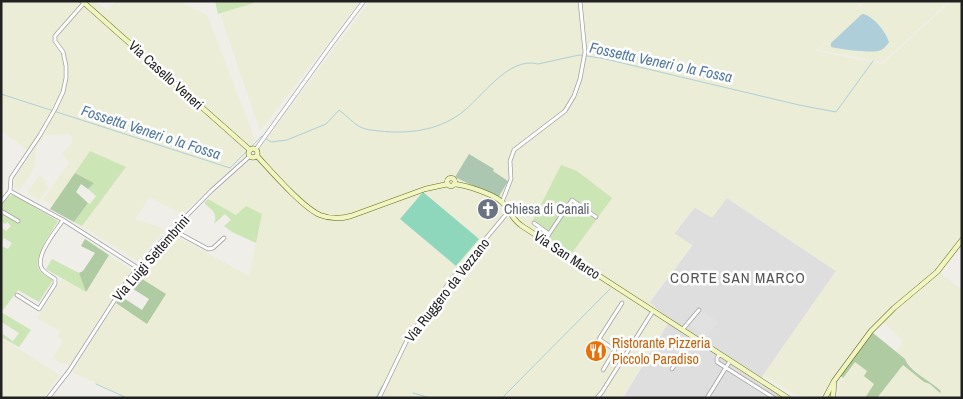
<svg xmlns="http://www.w3.org/2000/svg" width="963" height="399" font-family="'Archivo Narrow',sans-serif">
<style>
.residential{fill:#dfdede}
.farmland{fill:#ebedd6;fill-rule:evenodd}
.grass{fill:#cce5b5}
.forest{fill:#aecba2}
.cemetery{fill:#acc7b1}
.pitch{fill:#8fd7bc}
.parking{fill:#e1e1e1}
.water{fill:#aecfd9}
.lines{fill:none;stroke-linecap:round;stroke-linejoin:round}
.stream{stroke:#aecfd9;stroke-width:1}
.street-casing{stroke:#a2a2a2;stroke-width:4.5}
.secondary-casing{stroke:#646f11;stroke-width:5.5}
.street{stroke:#fff;stroke-width:3}
.secondary{stroke:#f1f4c3;stroke-width:4.5}
.labels{text-anchor:middle;dominant-baseline:central;stroke-width:5;stroke-linejoin:round;paint-order:stroke}
.street-label{font-size:14px;fill:#212121;stroke:#fff}
.worship-label{font-size:14px;fill:#5b616d;stroke:#fff;text-anchor:start}
.food-label{font-size:14px;fill:#c56008;stroke:#fff;text-anchor:start}
.water-label{font-size:15px;font-style:italic;fill:#5379a0;stroke:#fff}
.neighbourhood-label{font-size:15px;letter-spacing:1px;fill:#545454;stroke:#fff}
</style>
<rect width="100%" height="100%" fill="#f0eee9"/>
<polygon class="residential" points="727,198 836,271 758,383 783,398 623,398 670,320 649,303 692,246 674,234 695,207"/>
<g class="farmland">
<polygon points="1,1 95,1 107,10 116,1 184,1 185,4 207,15 255,140 247,154 182,214 150,197 135,219 165,229 138,261 82,226 126,168 90,151 53,205 43,200 69,163 62,154 72,143 71,134 45,135 36,148 34,168 19,191 14,186 14,179 32,153 1,131"/>
<polygon points="254,1 360,1 260,131 220,14 254,3"/>
<path d="M 370,1 L 855,1 L 862,8 L 863,7 L 857,1 L 949,1 L 883,62 L 818,50 L 853,16 L 816,51 L 883,64 L 951,1 L 962,1 L 962,127 L 960,130 L 962,131 L 962,166 L 959,170 L 962,172 L 962,235 L 931,275 L 881,316 L 865,334 L 838,369 L 820,398 L 798,396 L 763,375 L 836,271 L 727,198 L 712,218 L 694,207 L 674,233 L 692,245 L 649,302 L 670,320 L 622,398 L 119,398 L 120,394 L 72,372 L 116,303 L 147,324 L 166,294 L 139,277 L 173,234 L 249,276 L 262,214 L 237,215 L 208,199 L 256,153 ZM 561,165 L 611,198 L 572,253 L 532,221 Z"/>
<polygon points="39,176 47,181 45,185 49,187 39,200 27,192"/>
<polygon points="109,255 132,270 118,289 70,364 61,363 53,358 63,341 58,337 59,331 37,318 62,279 86,292"/>
<polygon points="940,273 962,290 962,398 877,398 903,365 924,382 930,384 941,393 941,390 931,381 927,381 896,352 901,346 902,339 883,322"/>
<polygon points="1,338 60,375 43,398 1,398"/>
<polygon points="854,361 868,371 874,384 865,398 840,398 838,395 840,383"/>
</g>
<g class="grass">
<polygon points="215,1 254,1 254,3 218,14"/>
<polygon points="90,151 126,167 82,226 74,222 88,203 90,204 96,196 88,189 94,183 75,173"/>
<polygon points="561,165 577,171 612,198 572,253 548,237 549,234 532,222"/>
<path d="M 14,195 L 58,221 C 52,231 30,261 40,271 C 43,274 49,277 53,280 L 39,302 L 18,290 L 3,310 L 1,309 L 1,246 L 8,249 L 12,243 L 4,238 L 1,243 L 1,227 L 6,231 L 11,226 L 7,222 L 5,224 L 1,221 C 1,209 0,198 14,195 Z"/>
<path d="M 208,199 L 236,215 L 246,206 L 262,214 L 256,243 L 232,232 L 224,226 L 231,220 L 225,214 L 214,224 C 218,213 212,210 204,203 Z"/>
<polygon points="52,259 79,273 86,292 46,269"/>
<polygon points="1,312 31,330 19,347 1,337 1,333 13,341 19,333 3,323 1,324"/>
</g>
<g class="forest">
<polygon points="75,173 94,183 88,189 81,184 76,192 88,203 74,222 50,209"/>
<polygon points="85,239 109,255 86,292 79,273 83,271 95,253 81,246"/>
<polygon points="139,277 166,294 147,324 116,303 122,297 142,310 149,299 130,287"/>
<path d="M 873,333 L 905,359 C 910,372 931,381 941,391 L 940,393 L 930,384 L 924,382 L 903,365 L 877,398 L 865,398 L 874,384 L 864,376 L 867,371 L 855,362 L 843,378 L 839,374 L 864,339 L 867,340 Z"/>
</g>
<polygon class="cemetery" points="469,154 494,169 493,171 508,181 498,198 455,177"/>
<polygon class="pitch" points="423,192 479,239 456,266 400,219"/>
<polygon class="parking" points="701,311 718,322 707,337 689,325"/>
<path class="water" d="M 862,14 C 873,15 886,32 889,42 C 887,45 884,49 881,50 C 873,54 840,49 831,47 L 831,43 Z"/>
<g class="lines">
<g class="stream">
<path d="M 1,94 L 230,168 L 262,136 L 271,142 L 287,140 L 326,124 L 339,110 C 346,115 353,123 360,127 C 366,130 373,130 379,131 C 408,134 436,131 460,114 C 482,98 508,56 538,64 L 579,55 L 601,58 L 799,105 L 836,112 L 873,61"/>
<polyline points="96,384 127,398"/>
<polyline points="413,393 431,398"/>
<polyline points="376,398 382,386"/>
<polyline points="502,398 610,289"/>
</g>
<g class="street-casing">
<g id="street">
<polyline points="84,3 55,36 55,41 63,52 66,66 66,78 63,92 55,109 40,135 11,178 10,191 63,220 138,268"/>
<polyline points="256,149 331,45 364,1"/>
<polyline points="1,202 10,191"/>
<polyline points="502,202 511,179 510,161 514,150 565,111 574,96 580,79 585,52 580,1"/>
<polyline points="1,211 18,221"/>
<polyline points="534,223 549,234 546,241"/>
<polyline points="173,230 208,249 213,248 224,238"/>
<polyline points="549,234 572,200 596,217"/>
<path d="M 17,295 L 39,309 L 55,284 L 55,279 C 51,276 45,273 42,269 C 34,256 56,231 63,220"/>
<polyline points="682,330 699,310"/>
<polyline points="720,354 717,358 717,362 774,398"/>
<polyline points="672,369 693,337"/>
<polyline points="603,370 615,350 599,339 622,303"/>
<polyline points="48,398 69,371 127,281 156,247 211,191 250,156"/>
<polyline points="379,398 409,336 452,279 508,212"/>
<polyline points="597,398 602,392 653,311"/>
<polyline points="707,398 730,361"/>
</g>
</g>
<g class="secondary-casing">
<g id="secondary">
<polyline points="82,1 250,150"/>
<circle cx="253" cy="153" r="4.5"/>
<path d="M 257,156 C 271,171 302,207 320,215 C 330,219 340,219 351,216 L 425,189 L 448,184"/>
<circle cx="451" cy="182" r="4"/>
<path d="M 454,184 C 466,185 493,194 502,202 C 509,208 511,219 522,226 L 788,398"/>
<polyline points="825,398 834,381 871,331 894,308 937,272 962,240"/>
<polyline points="833,398 834,384"/>
</g>
</g>
<use href="#street" class="street"/>
<use href="#secondary" class="secondary"/>
</g>
<defs>
<g id="church-disc" transform="scale(1.125)"><circle r="9.5" fill="#6b7280" stroke="#fff"/><path d="M-1.2-6h2.4v3.5h3.3v2.4h-3.3V6h-2.4V-.1h-3.3v-2.4h3.3Z" fill="#fff"/></g>
<g id="restaurant-disc" transform="scale(1.125)"><circle r="9.5" fill="#e8710a" stroke="#fff"/><path d="M-5-6h1v4h1v-4h1v4h1v-4h1v5L-1.5 .5V6h-2V.5L-5-1ZM5-6V6H3V1.5H1.5Q1.5-4 5-6Z" fill="#fff"/></g>
</defs>
<g fill-rule="evenodd">
<use href="#church-disc" x="488" y="209"/>
<use href="#restaurant-disc" x="596" y="351"/>
</g>
<g class="labels">
<g class="street-label">
<text transform="translate(166 75) rotate(42)">Via Casello Veneri</text>
<text transform="translate(567 255) rotate(33)">Via San Marco</text>
<text transform="translate(151 258) rotate(-49)">Via Luigi Settembrini</text>
<text transform="translate(447 290) rotate(-52)">Via Ruggero da Vezzano</text>
</g>
<g class="worship-label">
<text x="504" y="209">Chiesa di Canali</text>
</g>
<g class="food-label">
<text x="612" y="343">Ristorante Pizzeria<tspan x="612" dy="16">Piccolo Paradiso</tspan></text>
</g>
<g class="water-label">
<text transform="translate(661 62) rotate(12)">Fossetta Veneri o la Fossa</text>
<text transform="translate(151 132) rotate(18)">Fossetta Veneri o la Fossa</text>
</g>
<g class="neighbourhood-label">
<text x="738" y="277">CORTE SAN MARCO</text>
</g>
</g>
<rect width="963" height="399" fill="none" stroke="#212121" stroke-width="5"/>
</svg>
